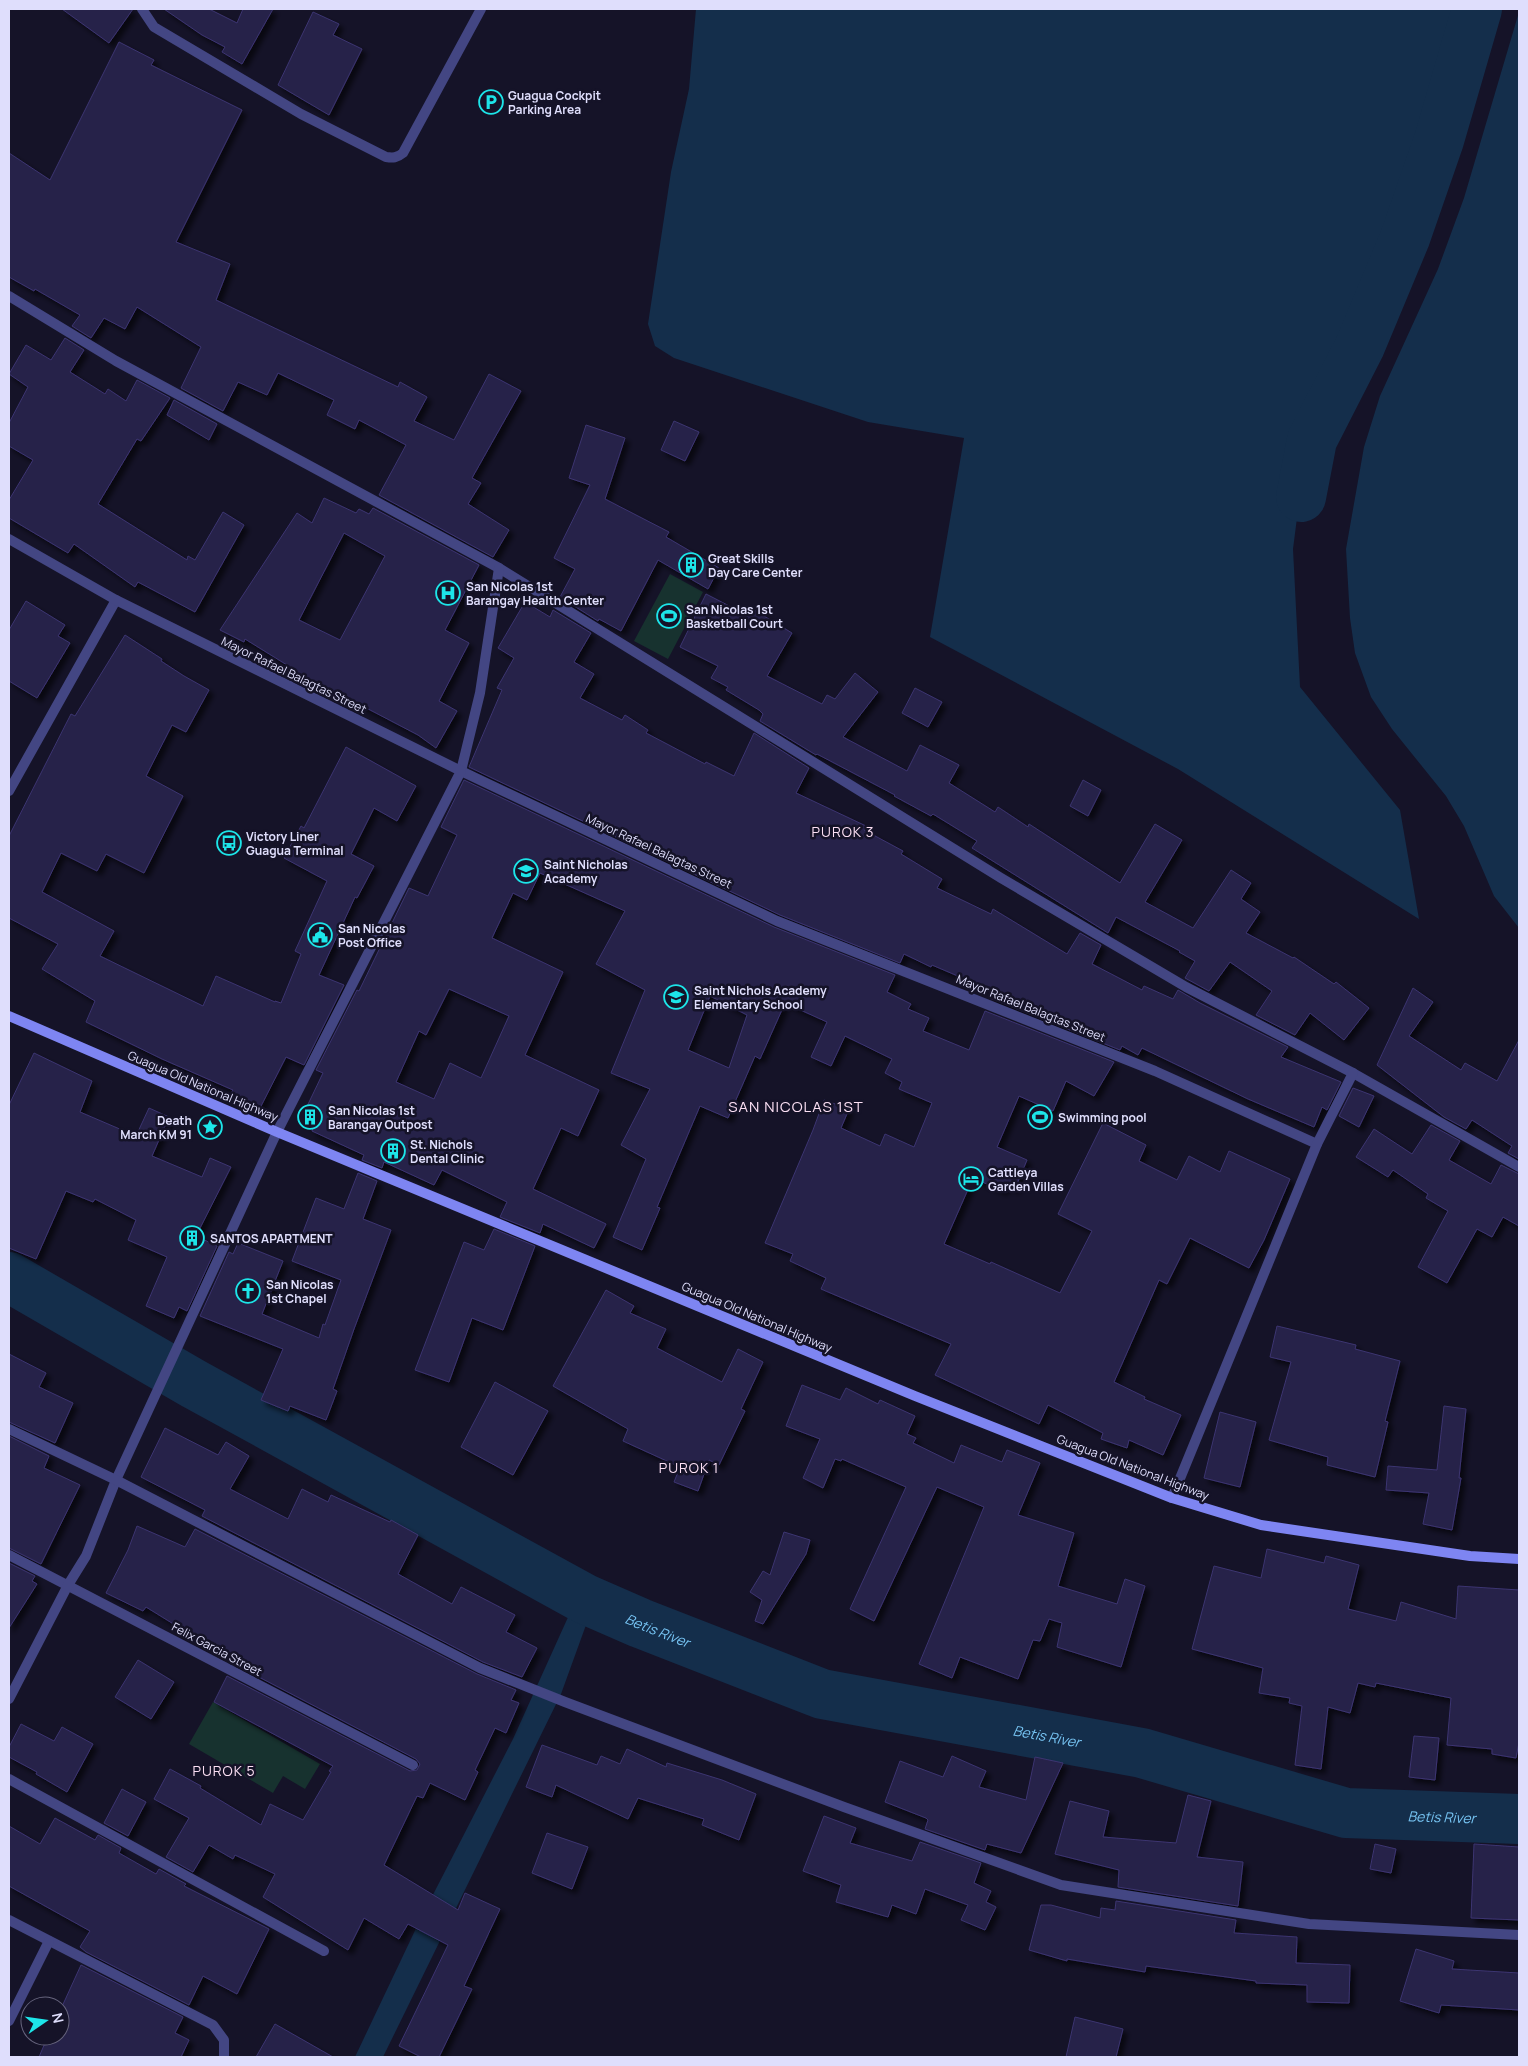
<svg xmlns="http://www.w3.org/2000/svg" width="1528" height="2066" font-family="Manrope,sans-serif">
<style>
.green{fill:#17322f}
.water{fill:#142e4b}
.lines{fill:none;stroke-linecap:round;stroke-linejoin:round}
.river{stroke:#142e4b;stroke-width:50}
.building{fill:#262148;stroke:#3c3571;fill-rule:evenodd;filter:url(#shadow)}
.service{stroke:#434683;stroke-width:10}
.minor{stroke:#434683;stroke-width:10}
.tertiary{stroke:#434683;stroke-width:10}
.secondary{stroke:#7e85f2;stroke-width:10}
.labels{text-anchor:middle;dominant-baseline:central;stroke-width:5;stroke-linejoin:round;paint-order:stroke}
.poi-label{font-size:12px;font-weight:bold;fill:#dfdefc;stroke:#151328;text-anchor:start}
.street-label{font-size:12px;fill:#dfdefc;stroke:#151328}
.neighbourhood-label{font-size:14px;letter-spacing:1px;fill:#fce0f4;stroke:#151328}
.water-label{font-size:14px;font-style:italic;fill:#76c3f2;stroke:#151328}
.quarter-label{font-size:15px;letter-spacing:1px;fill:#fce0f4;stroke:#151328}
</style>
<defs>
<filter id="shadow"><feDropShadow dx="4.5" dy="4.5" stdDeviation="2.5" flood-color="#0009"/></filter>
</defs>
<rect width="100%" height="100%" fill="#151328"/>
<g class="green">
<polygon points="670,574 703,592 668,659 634,641"/>
<polygon points="213,1702 320,1764 305,1789 283,1776 273,1793 189,1744"/>
</g>
<g class="water">
<polygon points="696,9 1469,9 1430,152 1357,342 1307,440 1293,549 1300,687 1400,810 1419,919 1178,769 930,637 964,438 868,422 674,358 655,346 648,324 671,172 689,89"/>
<polygon points="1519,12 1519,928 1494,896 1464,826 1446,796 1392,729 1371,697 1355,653 1350,618 1346,549 1364,447 1380,396 1438,269 1464,198"/>
<polygon points="581,1607 586,1625 561,1694 383,2057 355,2057 420,1920 513,1739 569,1615"/>
</g>
<g class="lines">
<g class="river">
<polyline points="1301,497 1312,440 1360,346 1405,238 1439,140 1477,9"/>
<path id="s1" d="M 9,1277 L 194,1384 L 585,1599 L 640,1623 L 822,1694 L 1142,1753 L 1346,1813 L 1519,1819"/>
</g>
</g>
<g class="building">
<polygon points="62,9 133,9 109,43"/>
<polygon points="164,9 209,9 237,23 243,9 273,9 242,64 222,52 225,47 202,35"/>
<polygon points="313,12 339,24 333,35 362,49 329,115 278,85"/>
<polygon points="119,42 154,60 151,65 242,110 176,242 230,264 216,300 398,387 400,382 427,397 414,421 454,440 489,374 521,391 472,478 481,483 468,504 509,530 493,557 379,495 406,445 359,420 355,429 327,415 334,400 278,373 267,395 238,382 223,411 181,388 201,347 137,307 125,329 104,318 91,338 72,326 80,315 35,289 34,291 9,277 9,153 50,180"/>
<polygon points="65,338 84,350 70,372 105,394 108,389 126,401 137,380 170,398 141,441 137,439 98,504 187,560 188,556 195,560 223,512 244,525 195,612 138,582 135,587 74,544 68,553 9,518 9,500 33,460 9,446 9,423 28,387 9,374 26,345 51,360"/>
<polygon points="174,400 217,424 209,440 167,415"/>
<polygon points="674,421 699,432 685,461 661,450"/>
<polygon points="586,425 625,438 605,499 669,532 666,537 719,568 708,589 658,560 621,631 599,619 598,621 560,597 575,569 554,558 590,485 569,478"/>
<path d="M 324,498 L 356,513 L 359,509 L 369,514 L 373,508 L 479,565 L 445,630 L 469,643 L 439,701 L 457,711 L 436,748 L 418,735 L 351,700 L 285,669 L 287,665 L 245,639 L 244,642 L 220,630 L 297,513 L 312,523 ZM 344,533 L 385,556 L 340,640 L 299,620 Z"/>
<polygon points="706,594 743,613 749,607 792,633 767,676 822,704 827,695 835,699 855,673 878,692 843,737 907,771 920,745 959,765 949,783 995,812 998,807 1028,827 1029,824 1120,883 1155,824 1182,840 1145,902 1193,928 1231,870 1251,883 1241,899 1260,912 1246,933 1293,958 1294,957 1334,984 1336,982 1369,1008 1344,1040 1310,1013 1295,1035 1256,1015 1272,991 1230,962 1209,991 1185,978 1195,961 1179,952 1180,951 1116,917 1108,933 972,848 977,841 933,814 931,816 894,796 895,795 817,754 816,755 760,721 763,714 759,710 726,690 728,687 711,678 718,666 680,647"/>
<polygon points="26,601 65,625 58,636 70,643 37,698 9,681 9,630"/>
<polygon points="525,602 550,617 553,610 591,633 574,662 594,674 580,698 622,720 625,715 648,730 646,733 705,764 706,762 734,776 754,733 809,768 796,793 866,826 864,830 903,851 901,854 942,879 937,888 991,914 993,909 1067,954 1080,933 1101,945 1092,964 1142,990 1144,986 1173,999 1178,990 1200,1003 1288,1047 1281,1057 1341,1082 1327,1110 1322,1107 1314,1127 1248,1099 1142,1048 1138,1055 1122,1046 1120,1050 990,998 993,991 932,965 931,967 904,954 900,963 780,915 469,767 502,690 497,688 514,658 498,648"/>
<polygon points="125,635 162,659 161,661 184,676 209,690 186,732 172,725 146,776 183,796 144,873 106,854 97,871 61,853 42,892 114,931 100,956 203,1006 216,976 275,1002 275,1001 281,1003 301,954 295,951 327,881 284,858 301,826 304,828 346,747 416,786 397,821 374,808 351,854 374,866 357,898 355,897 319,975 344,985 304,1065 286,1057 259,1110 230,1095 233,1090 162,1059 86,1022 95,1001 42,969 58,944 9,918 9,836 71,714 75,716"/>
<polygon points="915,688 942,702 928,727 902,713"/>
<path d="M 464,780 L 774,927 L 895,975 L 887,992 L 911,1004 L 908,1009 L 929,1018 L 923,1031 L 969,1050 L 985,1011 L 1114,1062 L 1094,1096 L 1066,1081 L 1053,1111 L 1019,1096 L 997,1147 L 1027,1160 L 1015,1189 L 1006,1185 L 1003,1191 L 973,1178 L 944,1244 L 990,1264 L 991,1262 L 1060,1293 L 1092,1231 L 1058,1214 L 1103,1123 L 1146,1145 L 1139,1161 L 1177,1180 L 1189,1156 L 1220,1172 L 1229,1151 L 1290,1179 L 1264,1240 L 1249,1268 L 1190,1238 L 1167,1284 L 1159,1280 L 1114,1382 L 1145,1397 L 1144,1399 L 1181,1415 L 1163,1455 L 1129,1440 L 1127,1448 L 1101,1439 L 1103,1433 L 1048,1405 L 1039,1424 L 935,1375 L 951,1344 L 821,1289 L 826,1278 L 790,1261 L 793,1254 L 765,1243 L 813,1130 L 824,1100 L 849,1109 L 841,1128 L 880,1146 L 885,1134 L 914,1147 L 932,1103 L 899,1089 L 902,1082 L 885,1073 L 892,1059 L 845,1036 L 831,1066 L 811,1057 L 827,1022 L 785,1003 L 760,1059 L 755,1056 L 728,1118 L 700,1106 L 657,1207 L 660,1208 L 642,1250 L 613,1237 L 646,1159 L 621,1145 L 650,1089 L 611,1073 L 645,990 L 596,964 L 625,911 L 540,873 L 527,900 L 513,893 L 492,938 L 563,972 L 525,1055 L 599,1090 L 578,1136 L 561,1128 L 533,1189 L 606,1224 L 594,1248 L 543,1224 L 540,1233 L 500,1217 L 507,1202 L 442,1170 L 434,1185 L 384,1162 L 382,1168 L 362,1160 L 364,1155 L 312,1131 L 313,1128 L 300,1121 L 323,1073 L 316,1070 L 357,990 L 359,991 L 409,888 L 428,896 L 457,835 L 441,827 ZM 449,989 L 509,1016 L 481,1078 L 450,1063 L 434,1099 L 396,1082 L 419,1031 L 426,1035 ZM 710,996 L 747,1015 L 729,1068 L 688,1050 Z"/>
<polygon points="1083,780 1101,790 1088,816 1070,806"/>
<polygon points="1413,988 1433,1002 1409,1036 1461,1070 1465,1063 1497,1081 1519,1040 1519,1159 1508,1153 1512,1146 1472,1120 1466,1129 1444,1117 1377,1065"/>
<polygon points="34,1053 92,1081 80,1112 136,1136 149,1108 169,1117 152,1156 202,1177 210,1158 231,1167 196,1236 217,1246 187,1311 179,1307 174,1318 146,1306 167,1257 128,1240 136,1220 95,1199 93,1202 66,1191 36,1259 9,1248 9,1105"/>
<polygon points="1353,1088 1374,1096 1359,1127 1339,1116"/>
<polygon points="1431,1125 1460,1141 1449,1160 1491,1184 1501,1165 1519,1174 1519,1226 1503,1217 1492,1237 1477,1229 1447,1283 1418,1267 1448,1211 1426,1198 1428,1194 1393,1170 1388,1177 1356,1157 1374,1129 1412,1154"/>
<polygon points="358,1173 377,1181 363,1219 391,1230 354,1329 333,1389 337,1391 326,1420 290,1406 288,1411 261,1400 283,1349 200,1316 229,1252 233,1254 238,1243 283,1261 262,1314 319,1338 323,1324 325,1325 341,1280 292,1261 316,1198 344,1209"/>
<polygon points="494,1229 535,1246 503,1330 472,1318 449,1382 415,1370 464,1242 484,1250"/>
<polygon points="606,1290 634,1306 630,1313 666,1329 657,1348 722,1382 738,1349 763,1362 741,1409 745,1411 719,1465 709,1460 698,1491 674,1482 680,1467 623,1441 628,1429 553,1386"/>
<polygon points="1277,1326 1356,1345 1355,1349 1400,1361 1385,1421 1388,1422 1375,1477 1327,1465 1328,1457 1269,1440 1291,1362 1270,1357"/>
<polygon points="9,1354 46,1373 39,1387 73,1403 55,1443 9,1422"/>
<polygon points="495,1382 548,1411 513,1475 461,1447"/>
<polygon points="802,1385 840,1400 846,1388 878,1404 880,1400 915,1416 907,1434 916,1438 913,1443 954,1463 961,1445 1002,1462 1007,1450 1040,1463 1018,1515 1074,1533 1058,1586 1117,1604 1125,1579 1145,1586 1121,1667 1057,1647 1062,1623 1049,1619 1040,1641 1033,1640 1018,1679 960,1657 952,1678 919,1664 984,1507 937,1487 874,1621 850,1609 906,1487 842,1459 841,1461 835,1459 823,1488 803,1478 820,1439 786,1426"/>
<polygon points="1444,1406 1466,1409 1459,1478 1461,1478 1452,1530 1423,1524 1429,1493 1386,1490 1388,1466 1437,1470"/>
<polygon points="1220,1412 1256,1422 1240,1487 1204,1478"/>
<polygon points="165,1428 218,1455 226,1442 249,1456 230,1489 288,1519 302,1489 328,1502 331,1495 390,1522 391,1520 418,1535 398,1574 452,1604 461,1587 515,1615 506,1632 537,1648 522,1677 483,1662 202,1516 205,1510 141,1477"/>
<polygon points="9,1436 49,1456 44,1468 80,1485 41,1564 9,1548"/>
<polygon points="137,1526 185,1547 195,1529 477,1674 516,1690 511,1700 519,1703 506,1733 495,1728 475,1770 478,1772 465,1800 430,1783 423,1798 417,1796 384,1865 458,1910 465,1893 500,1909 464,1986 472,1989 439,2057 421,2057 399,2046 448,1945 408,1924 399,1939 364,1918 348,1950 263,1897 275,1874 235,1855 233,1859 209,1845 193,1872 166,1857 189,1818 154,1799 170,1769 201,1786 200,1788 261,1825 270,1804 303,1820 331,1772 329,1771 333,1766 214,1702 227,1676 410,1771 417,1770 420,1764 416,1759 234,1664 237,1658 188,1633 146,1607 143,1611 106,1593 128,1550"/>
<polygon points="784,1532 810,1540 806,1554 763,1624 755,1621 762,1600 750,1592 763,1571 770,1575"/>
<polygon points="1267,1549 1324,1563 1326,1556 1359,1565 1348,1609 1396,1621 1401,1602 1456,1619 1458,1586 1519,1590 1519,1742 1516,1758 1492,1754 1492,1749 1447,1745 1451,1698 1376,1683 1375,1687 1358,1683 1350,1713 1328,1707 1321,1769 1295,1765 1302,1706 1289,1703 1290,1698 1259,1693 1263,1668 1192,1649 1214,1566 1261,1578"/>
<polygon points="9,1563 35,1576 32,1581 37,1584 9,1628"/>
<polygon points="138,1660 174,1682 151,1719 115,1697"/>
<polygon points="21,1724 54,1741 62,1727 93,1744 67,1792 36,1774 37,1772 9,1757 9,1747"/>
<polygon points="1414,1736 1439,1738 1435,1780 1409,1777"/>
<polygon points="542,1745 597,1765 601,1756 620,1764 627,1749 666,1767 667,1763 722,1780 756,1794 739,1840 702,1825 704,1819 638,1798 628,1819 556,1785 552,1797 526,1787"/>
<polygon points="952,1756 986,1771 979,1787 1026,1800 1035,1757 1063,1763 1021,1853 987,1844 985,1850 925,1829 928,1820 926,1818 885,1802 900,1761 943,1777"/>
<polygon points="122,1789 146,1802 128,1836 104,1823"/>
<polygon points="1188,1795 1211,1801 1197,1857 1243,1862 1238,1906 1118,1887 1119,1870 1055,1854 1070,1801 1109,1811 1103,1837 1176,1843"/>
<polygon points="824,1816 856,1828 850,1843 912,1861 920,1842 981,1863 974,1883 991,1891 986,1902 996,1907 985,1930 961,1920 968,1905 925,1889 916,1914 892,1905 888,1917 836,1902 841,1885 803,1871"/>
<polygon points="55,1818 95,1840 98,1835 121,1848 119,1853 156,1874 159,1869 186,1884 184,1886 269,1929 237,1994 203,1976 189,2005 86,1952 80,1947 90,1931 9,1886 9,1826 40,1844"/>
<polygon points="547,1833 588,1847 572,1889 532,1873"/>
<polygon points="1375,1844 1396,1849 1391,1873 1370,1869"/>
<polygon points="1474,1844 1519,1847 1519,1920 1471,1918"/>
<polygon points="1116,1901 1236,1920 1234,1933 1297,1937 1296,1963 1350,1965 1349,2003 1307,2002 1307,1985 1256,1983 1256,1981 1146,1966 1145,1972 1067,1959 1067,1961 1029,1950 1041,1905 1051,1905 1100,1918 1101,1908 1115,1910"/>
<polygon points="1416,1949 1454,1961 1452,1969 1519,1973 1519,2010 1441,2005 1439,2013 1400,2001"/>
<polygon points="81,1965 183,2017 175,2033 189,2040 181,2057 39,2057 48,2036 60,2036 60,2011"/>
<polygon points="1075,2017 1123,2029 1116,2057 1066,2057"/>
<polygon points="275,2024 333,2057 256,2057"/>
</g>
<g class="lines">
<polyline class="service" points="9,791 116,600"/>
<g class="minor">
<path d="M 142,9 L 154,27 L 301,114 L 386,157 C 393,158 397,158 403,153 L 481,9"/>
<polyline points="9,296 116,361 499,568 1001,878 1186,987 1353,1073 1519,1167"/>
<polyline points="499,568 480,693 461,771 777,921 1155,1071 1317,1144"/>
<polyline points="1172,1498 1317,1144 1353,1073"/>
<polyline points="9,1555 413,1765"/>
<polyline points="9,1699 68,1585 86,1556 116,1480"/>
<polyline points="9,1779 324,1951"/>
<polyline points="9,1920 213,2025 224,2040 224,2057"/>
<polyline points="9,2021 49,1941"/>
</g>
<g class="tertiary">
<polyline points="9,539 116,600 461,771 277,1132 116,1480"/>
<polyline points="9,1429 116,1480 480,1668 565,1702 844,1807 1061,1885 1309,1924 1519,1935"/>
</g>
<polyline class="secondary" points="9,1016 277,1132 915,1396 1172,1498 1261,1525 1470,1556 1519,1559"/>
</g>
<defs>
<g id="parking-ring" transform="scale(1.25)"><circle r="9.5" fill="#151328" stroke="#1de5e9" stroke-width="1.5"/><path d="M-3.5-5.5H1a3.5 3.5 0 0 1 0 7H-1V5.5H-3.5ZM-1-3.4V-.6H.8a1.4 1.4 0 0 0 0-2.8Z" fill="#1de5e9"/></g>
<g id="building-ring" transform="scale(1.25)"><circle r="9.5" fill="#151328" stroke="#1de5e9" stroke-width="1.5"/><path d="M-4-6H4V6H1V3H-1V6H-4ZM-2.5-4.3h1.7v1.8h-1.7ZM.8-4.3h1.7v1.8H.8ZM-2.5-1h1.7V.8h-1.7ZM.8-1h1.7V.8H.8Z" fill="#1de5e9"/></g>
<g id="hospital-ring" transform="scale(1.25)"><circle r="9.5" fill="#151328" stroke="#1de5e9" stroke-width="1.5"/><path d="M-5-5h3v3.5h4V-5h3V5h-3V1.5h-4V5h-3Z" fill="#1de5e9"/></g>
<g id="stadium-ring" transform="scale(1.25)"><circle r="9.5" fill="#151328" stroke="#1de5e9" stroke-width="1.5"/><path d="M0-5a6.5 5 0 1 0 0 10a6.5 5 0 1 0 0-10ZM-3.5-1.8h7v3.6h-7Z" fill="#1de5e9"/></g>
<g id="bus-ring" transform="scale(1.25)"><circle r="9.5" fill="#151328" stroke="#1de5e9" stroke-width="1.5"/><path d="M-5-6H5V4H4V6H2V4H-2V6H-4V4H-5ZM-3.5-4V0h7V-4ZM-3.5 1.2v1.5H-2V1.2ZM2 1.2v1.5H3.5V1.2Z" fill="#1de5e9"/></g>
<g id="school-ring" transform="scale(1.25)"><circle r="9.5" fill="#151328" stroke="#1de5e9" stroke-width="1.5"/><path d="M0-5L7-2L0 1L-7-2ZM-4 1L0 2.5L4 1V4Q0 6-4 4Z" fill="#1de5e9"/></g>
<g id="civic-ring" transform="scale(1.25)"><circle r="9.5" fill="#151328" stroke="#1de5e9" stroke-width="1.5"/><path d="M-.6-6.5H3V-4.5H.6V-3L4-1V1h2V6H-6V1h2V-1L-.6-3ZM-1.2 2.5V6h2.4V2.5Z" fill="#1de5e9"/></g>
<g id="sight-ring" transform="scale(1.25)"><circle r="9.5" fill="#151328" stroke="#1de5e9" stroke-width="1.5"/><path d="M0-6L1.8-2.2L6-1.7L2.9 1.2L3.7 5.4L0 3.3L-3.7 5.4L-2.9 1.2L-6-1.7L-1.8-2.2Z" fill="#1de5e9"/></g>
<g id="hotel-ring" transform="scale(1.25)"><circle r="9.5" fill="#151328" stroke="#1de5e9" stroke-width="1.5"/><path d="M-6-4.5h1.5V1H6V5H4.5V3h-9V5H-6ZM-4 0a1.8 1.8 0 1 1 3.6 0ZM.5 0V-2.5h3Q6-2.5 6 0Z" fill="#1de5e9"/></g>
<g id="church-ring" transform="scale(1.25)"><circle r="9.5" fill="#151328" stroke="#1de5e9" stroke-width="1.5"/><path d="M-1.2-6h2.4v3.5h3.3v2.4h-3.3V6h-2.4V-.1h-3.3v-2.4h3.3Z" fill="#1de5e9"/></g>
</defs>
<g fill-rule="evenodd">
<use href="#parking-ring" x="491" y="102"/>
<use href="#building-ring" x="691" y="565"/>
<use href="#hospital-ring" x="448" y="593"/>
<use href="#stadium-ring" x="669" y="616"/>
<use href="#bus-ring" x="229" y="843"/>
<use href="#school-ring" x="526" y="871"/>
<use href="#civic-ring" x="320" y="935"/>
<use href="#school-ring" x="676" y="997"/>
<use href="#building-ring" x="310" y="1117"/>
<use href="#stadium-ring" x="1040" y="1117"/>
<use href="#sight-ring" x="210" y="1127"/>
<use href="#building-ring" x="393" y="1151"/>
<use href="#hotel-ring" x="971" y="1179"/>
<use href="#building-ring" x="192" y="1238"/>
<use href="#church-ring" x="248" y="1291"/>
</g>
<g class="labels">
<g class="poi-label">
<text x="508" y="95">Guagua Cockpit<tspan x="508" dy="14">Parking Area</tspan></text>
<text x="708" y="558">Great Skills<tspan x="708" dy="14">Day Care Center</tspan></text>
<text x="466" y="586">San Nicolas 1st<tspan x="466" dy="14">Barangay Health Center</tspan></text>
<text x="686" y="609">San Nicolas 1st<tspan x="686" dy="14">Basketball Court</tspan></text>
<text x="246" y="836">Victory Liner<tspan x="246" dy="14">Guagua Terminal</tspan></text>
<text x="544" y="864">Saint Nicholas<tspan x="544" dy="14">Academy</tspan></text>
<text x="338" y="928">San Nicolas<tspan x="338" dy="14">Post Office</tspan></text>
<text x="694" y="990">Saint Nichols Academy<tspan x="694" dy="14">Elementary School</tspan></text>
<text x="328" y="1110">San Nicolas 1st<tspan x="328" dy="14">Barangay Outpost</tspan></text>
<text x="1058" y="1117">Swimming pool</text>
<text x="192" y="1120" text-anchor="end">Death<tspan x="192" dy="14">March KM 91</tspan></text>
<text x="410" y="1144">St. Nichols<tspan x="410" dy="14">Dental Clinic</tspan></text>
<text x="988" y="1172">Cattleya<tspan x="988" dy="14">Garden Villas</tspan></text>
<text x="210" y="1238">SANTOS APARTMENT</text>
<text x="266" y="1284">San Nicolas<tspan x="266" dy="14">1st Chapel</tspan></text>
</g>
<g class="street-label">
<text transform="translate(294 675) rotate(26)">Mayor Rafael Balagtas Street</text>
<text transform="translate(659 851) rotate(25)">Mayor Rafael Balagtas Street</text>
<text transform="translate(1031 1008) rotate(22)">Mayor Rafael Balagtas Street</text>
<text transform="translate(203 1086) rotate(23)">Guagua Old National Highway</text>
<text transform="translate(757 1317) rotate(23)">Guagua Old National Highway</text>
<text transform="translate(1133 1467) rotate(21)">Guagua Old National Highway</text>
<text transform="translate(217 1649) rotate(28)">Felix Garcia Street</text>
</g>
<g class="neighbourhood-label">
<text x="843" y="831">PUROK 3</text>
<text x="689" y="1467">PUROK 1</text>
<text x="224" y="1770">PUROK 5</text>
</g>
<g class="water-label">
<text stroke="none"><textPath href="#s1" startOffset="739">Betis River</textPath></text>
<text stroke="none"><textPath href="#s1" startOffset="1144">Betis River</textPath></text>
<text stroke="none"><textPath href="#s1" startOffset="1549">Betis River</textPath></text>
</g>
<g class="quarter-label">
<text x="796" y="1106">SAN NICOLAS 1ST</text>
</g>
</g>
<rect width="1528" height="2066" fill="none" stroke="#dfdefc" stroke-width="20"/>
<g transform="translate(45 2021) rotate(77)"><circle r="24" fill="#151328" stroke="#66647d"/>
<path d="M0-4L9 19L0 12L-9 19Z" fill="#1de5e9"/>
<text y="-8" font-size="14" font-weight="bold" text-anchor="middle" fill="#dfdefc">N</text>
</g>
</svg>
